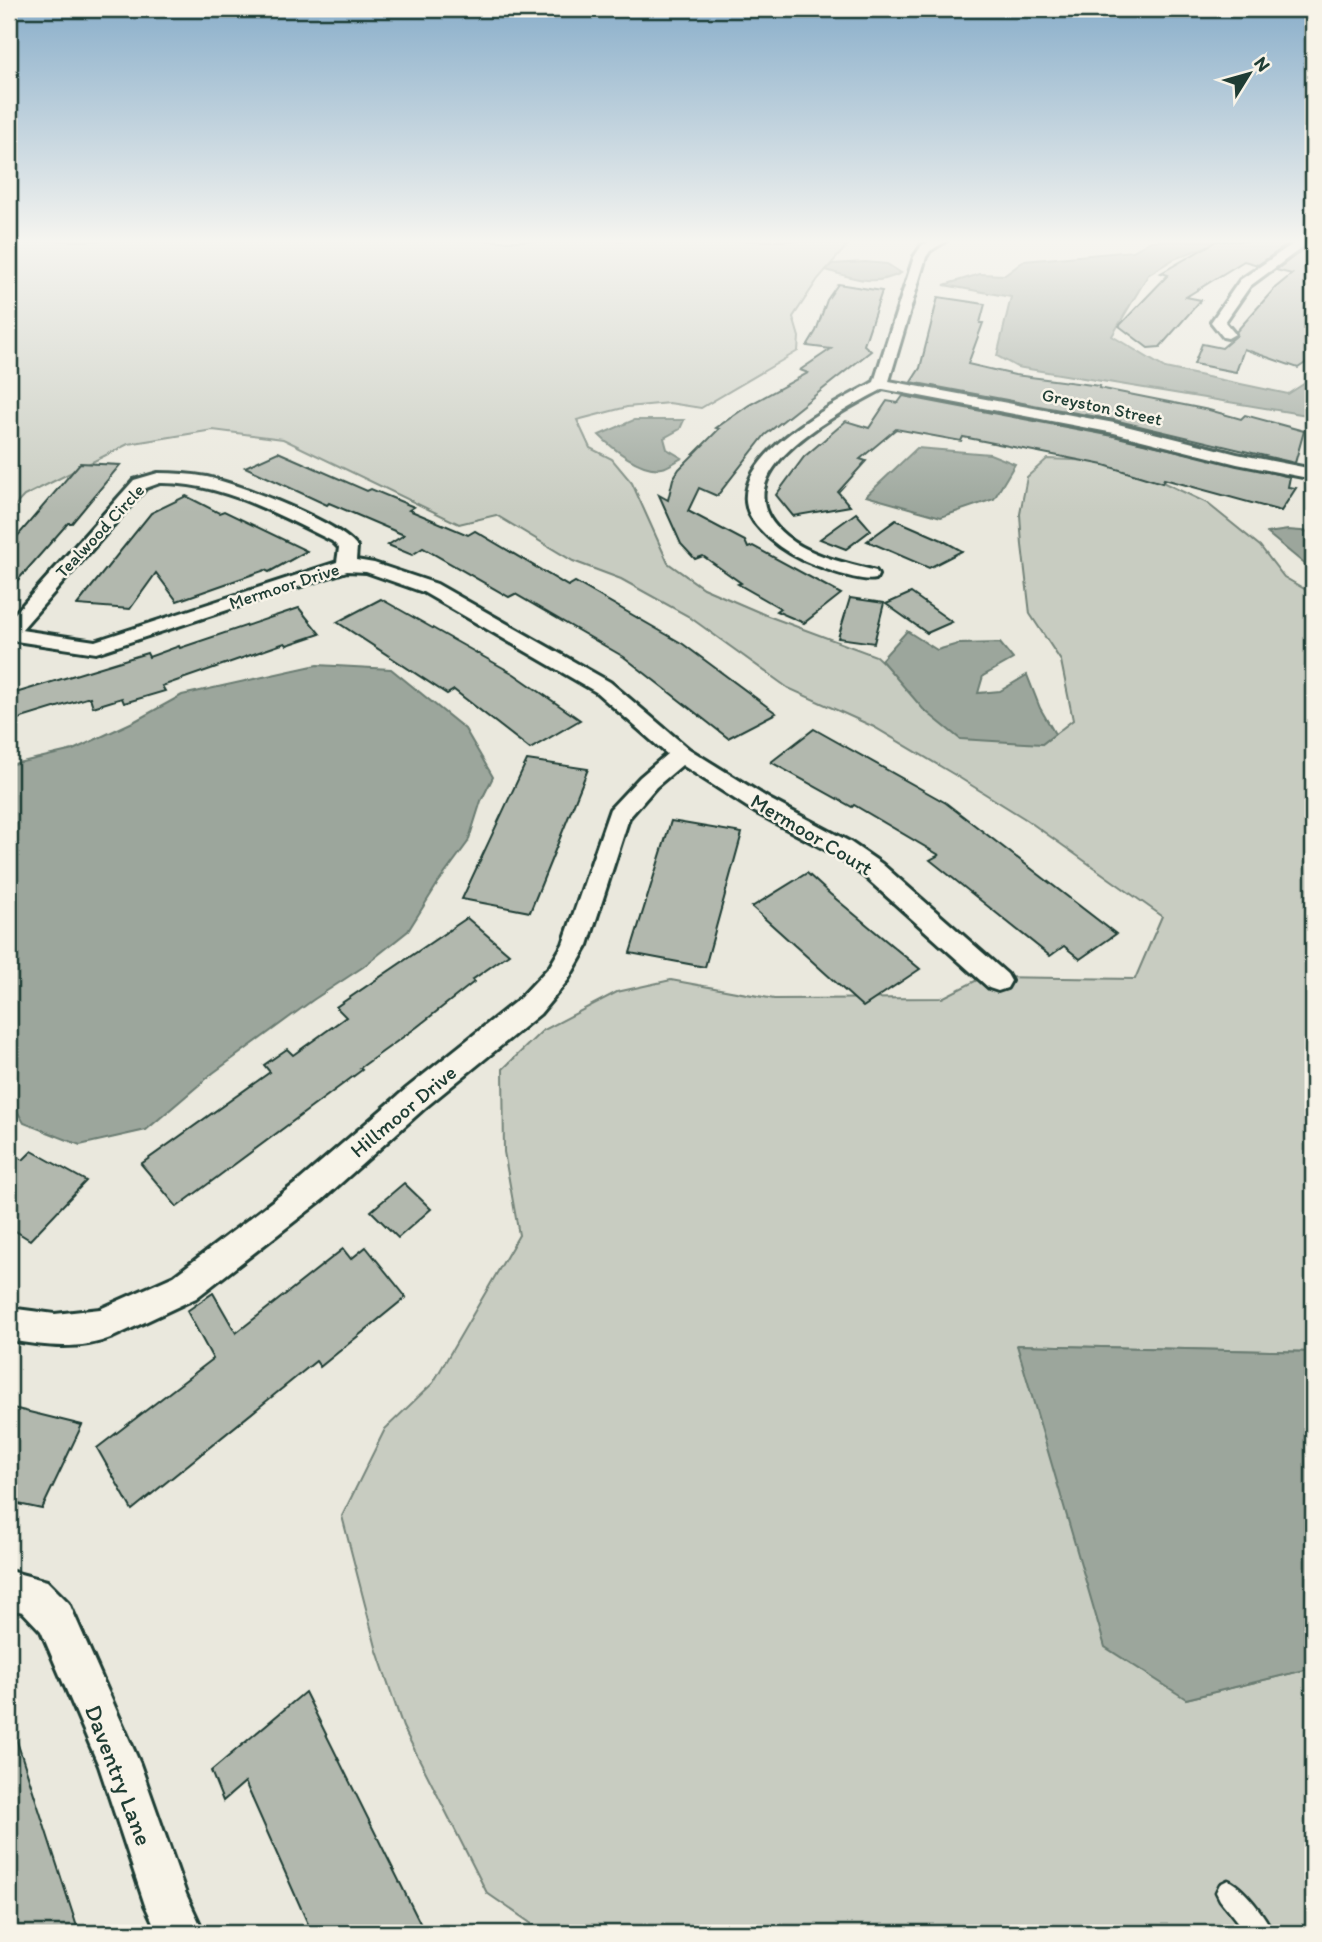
<svg xmlns="http://www.w3.org/2000/svg" width="1322" height="1942" font-family="Itim,sans-serif">
<style>
.green{fill:#c8ccc1;stroke:#74847a;stroke-width:2}
.water{fill:#9ca69c;stroke:#6a7c72;stroke-width:2}
.building{fill:#b2b8ae;stroke:#1f3d34;stroke-width:2}
.lines{fill:none;stroke-linecap:round;stroke-linejoin:round}
.lane-casing{stroke:#1f3d34;stroke-width:5}
.street-casing{stroke:#1f3d34;stroke-width:6}
.lane{fill:#f7f3e8;fill-rule:evenodd}
.street{fill:#f7f3e8;fill-rule:evenodd}
.labels{text-anchor:middle;dominant-baseline:central;stroke-width:5;stroke-linejoin:round;paint-order:stroke}
.far-street-label{font-size:18px;fill:#1f3d34;stroke:#f7f3e8}
.street-label{font-size:21px;fill:#1f3d34;stroke:#f7f3e8}
.near-street-label{font-size:24px;fill:#1f3d34;stroke:#f7f3e8}
</style>
<rect width="100%" height="100%" fill="#eae8dd"/>
<filter id="ink" filterUnits="userSpaceOnUse"><feTurbulence type="fractalNoise" baseFrequency=".0143" numOctaves="2"/><feDisplacementMap in="SourceGraphic" scale="14" xChannelSelector="R" yChannelSelector="G"/><feConvolveMatrix kernelMatrix="1 2 1 2 8 2 1 2 1" color-interpolation-filters="sRGB"/></filter>
<g filter="url(#ink)">
<polygon class="green" points="9,241 851,241 818,279 793,317 799,337 798,351 701,408 669,403 627,407 577,420 590,448 612,459 632,483 668,563 703,588 768,616 876,656 891,670 1042,744 1073,720 1061,661 1030,614 1022,545 1020,514 1027,477 1047,459 1097,461 1156,479 1207,503 1260,546 1284,577 1313,594 1313,1352 1017,1345 1186,1699 1313,1668 1313,1933 545,1933 487,1893 403,1727 377,1651 342,1516 385,1429 433,1383 519,1235 504,1152 503,1069 542,1031 617,992 671,980 774,999 942,998 983,977 1135,979 1162,916 1027,820 955,775 874,727 788,688 688,616 621,579 573,561 496,515 459,524 283,439 213,430 128,444 24,496 9,512"/>
<g class="water">
<polygon points="1151,241 1220,241 1174,259 1148,275 1112,336 1165,368 1288,394 1313,378 1313,416 1017,367 997,356 1011,297 944,285 980,274 1005,275 1024,261 1133,251"/>
<path d="M 865,262 L 887,264 L 901,273 C 874,287 853,278 826,270 L 832,264 Z"/>
<path d="M 634,420 L 684,420 L 680,429 L 664,438 L 667,449 L 682,458 C 676,461 668,467 662,468 C 641,472 612,448 599,435 Z"/>
<polygon points="917,448 990,454 1015,464 994,499 941,517 866,496"/>
<polygon points="1288,530 1313,532 1313,571 1267,533"/>
<polygon points="907,631 937,650 958,644 1000,643 1013,659 983,676 978,693 1000,691 1027,675 1040,708 1055,734 1042,744 960,739 923,709 881,660"/>
<polygon points="317,665 391,669 465,729 493,777 481,801 468,842 438,883 408,931 363,967 313,1000 213,1073 146,1130 80,1145 24,1123 9,1097 9,765 73,750 135,721 182,695"/>
<polygon points="1017,1345 1313,1352 1313,1668 1186,1699 1105,1647"/>
</g>
<g class="building">
<polygon points="1217,241 1293,241 1258,265 1244,261 1186,297 1201,300 1160,347 1148,348 1119,326 1168,275 1161,273"/>
<polygon points="1313,242 1313,358 1298,368 1244,349 1236,372 1194,364 1202,344 1222,348 1236,336 1236,332 1275,288 1292,274 1276,270"/>
<polygon points="838,284 882,291 864,345 871,351 765,435 717,496 699,488 688,511 745,541 748,548 753,546 841,594 804,623 776,611 780,608 738,584 741,583 703,556 695,559 681,544 659,495 668,500 673,479 679,469 719,429 716,428 749,405 808,373 800,370 831,349 807,346 816,331 827,300"/>
<polygon points="938,297 985,304 980,323 983,323 968,364 1015,375 1100,386 1099,388 1209,410 1241,419 1245,415 1304,431 1295,463 1114,420 911,382 920,368"/>
<polygon points="903,396 1113,436 1290,477 1288,487 1296,488 1281,511 1164,479 1162,483 1104,465 963,437 961,441 896,429 860,459 866,461 838,492 850,506 793,516 776,495 804,457 846,421 869,428 887,401 898,403"/>
<polygon points="278,452 367,491 371,489 414,507 409,510 468,535 475,531 568,586 575,582 683,644 776,713 728,738 624,657 515,594 509,597 423,548 412,555 388,545 404,535 329,503 327,505 245,467"/>
<polygon points="80,463 120,465 72,523 68,523 9,590 9,546"/>
<polygon points="186,496 219,513 224,511 307,551 269,572 265,570 177,601 156,573 130,609 77,605 151,513"/>
<polygon points="856,513 871,530 846,549 820,539"/>
<polygon points="896,520 942,540 962,551 929,568 867,541"/>
<polygon points="911,593 952,622 927,633 886,604"/>
<polygon points="850,598 884,603 874,643 838,638"/>
<polygon points="381,599 514,674 580,720 530,749 454,690 447,694 337,622"/>
<polygon points="299,608 320,634 287,645 285,643 162,686 165,691 124,703 122,698 93,707 90,697 9,722 9,695 147,653 149,657 179,646 180,648"/>
<polygon points="814,729 946,803 1116,934 1080,959 1064,946 1050,956 930,860 939,855 854,805 852,807 771,762"/>
<polygon points="527,760 588,769 530,912 462,899"/>
<polygon points="671,821 742,833 705,967 630,953"/>
<polygon points="807,873 830,894 920,969 863,1007 752,907"/>
<polygon points="467,918 509,954 472,980 474,982 417,1027 360,1068 362,1070 177,1207 141,1164 270,1072 264,1065 287,1049 293,1055 346,1017 336,1007"/>
<polygon points="32,1151 86,1181 30,1240 9,1227 9,1152 23,1160"/>
<polygon points="404,1183 431,1209 398,1238 371,1211"/>
<polygon points="366,1247 406,1297 320,1367 316,1361 132,1510 97,1448 213,1359 187,1311 213,1293 236,1333 343,1249 351,1259"/>
<polygon points="9,1407 82,1425 42,1509 9,1502"/>
<polygon points="305,1692 425,1933 312,1933 245,1782 223,1801 211,1771"/>
<polygon points="13,1729 79,1933 9,1933 9,1730"/>
</g>
<g class="lines">
<g class="lane-casing">
<path id="lane" d="M 1228,1880 C 1243,1886 1267,1918 1273,1933 L 1246,1933 L 1220,1900 L 1216,1892 L 1220,1884 Z"/>
</g>
<g class="street-casing">
<g id="street">
<path d="M 931,241 L 946,241 L 930,251 L 926,257 L 889,381 L 1114,423 L 1237,454 L 1313,469 L 1313,479 L 1237,464 L 1114,433 L 883,389 C 837,414 713,476 786,536 C 810,556 846,563 876,571 L 878,575 L 876,579 C 859,583 820,567 803,560 C 786,552 773,543 760,529 C 703,470 833,404 874,382 L 914,257 L 922,245 Z"/>
<polygon points="1297,241 1311,241 1250,286 1225,322 1235,334 1228,338 1223,337 1211,322 1240,280"/>
<path d="M 158,473 C 175,473 190,474 207,477 C 240,485 338,521 357,547 L 356,560 L 374,563 L 437,584 L 610,682 L 689,749 L 771,800 L 850,842 L 882,864 L 1007,974 L 1011,981 L 1007,988 L 998,991 L 989,988 L 864,876 L 834,854 L 755,812 L 682,765 L 656,787 L 629,818 L 588,945 L 568,980 L 540,1014 L 427,1106 L 322,1200 L 196,1298 L 113,1337 C 79,1351 44,1346 9,1340 L 9,1308 L 55,1314 L 100,1309 L 174,1276 L 300,1180 L 407,1088 L 520,998 L 550,966 L 563,944 L 610,809 L 640,777 L 667,754 L 596,692 L 423,592 L 366,572 L 347,571 L 96,653 L 9,640 L 9,620 L 134,480 ZM 160,483 C 221,482 278,515 332,541 L 339,548 L 337,562 L 95,641 L 21,630 L 146,488 Z"/>
<polygon points="9,1571 47,1581 69,1603 140,1764 186,1894 204,1933 158,1933 145,1905 99,1766 41,1631 23,1612 9,1609"/>
</g>
</g>
<use href="#lane" class="lane"/>
<use href="#street" class="street"/>
</g>
</g>
<linearGradient id="sky" x2="0" y2="1"><stop stop-color="#89aeca"/><stop offset="0.47" stop-color="#f6f5f0"/><stop offset="1" stop-color="#f6f5f0" stop-opacity="0"/></linearGradient>
<rect width="1322" height="513" fill="url(#sky)"/>
<g class="labels">
<g class="far-street-label">
<text transform="translate(1102 407) rotate(12)">Greyston Street</text>
<text transform="translate(100 531) rotate(-47)">Tealwood Circle</text>
<text transform="translate(284 586) rotate(-18)">Mermoor Drive</text>
</g>
<g class="street-label">
<text transform="translate(812 834) rotate(31)">Mermoor Court</text>
<text transform="translate(403 1111) rotate(-40)">Hillmoor Drive</text>
</g>
<g class="near-street-label">
<text transform="translate(119 1775) rotate(69)">Daventry Lane</text>
</g>
</g>
<rect width="1322" height="1942" fill="none" stroke="#f7f3e8" stroke-width="35"/>
<rect x="18" y="18" width="1287" height="1907" fill="none" stroke="#1f3d34" stroke-width="2.5" filter="url(#ink)"/>
<g transform="translate(1249 74) rotate(53)" stroke="#f7f3e8" stroke-width="5" paint-order="stroke">
<path d="M0-5L12 26L0 18L-12 26Z" fill="#1f3d34"/>
<text y="-10" font-size="19" font-weight="bold" text-anchor="middle" fill="#1f3d34">N</text>
</g>
</svg>
